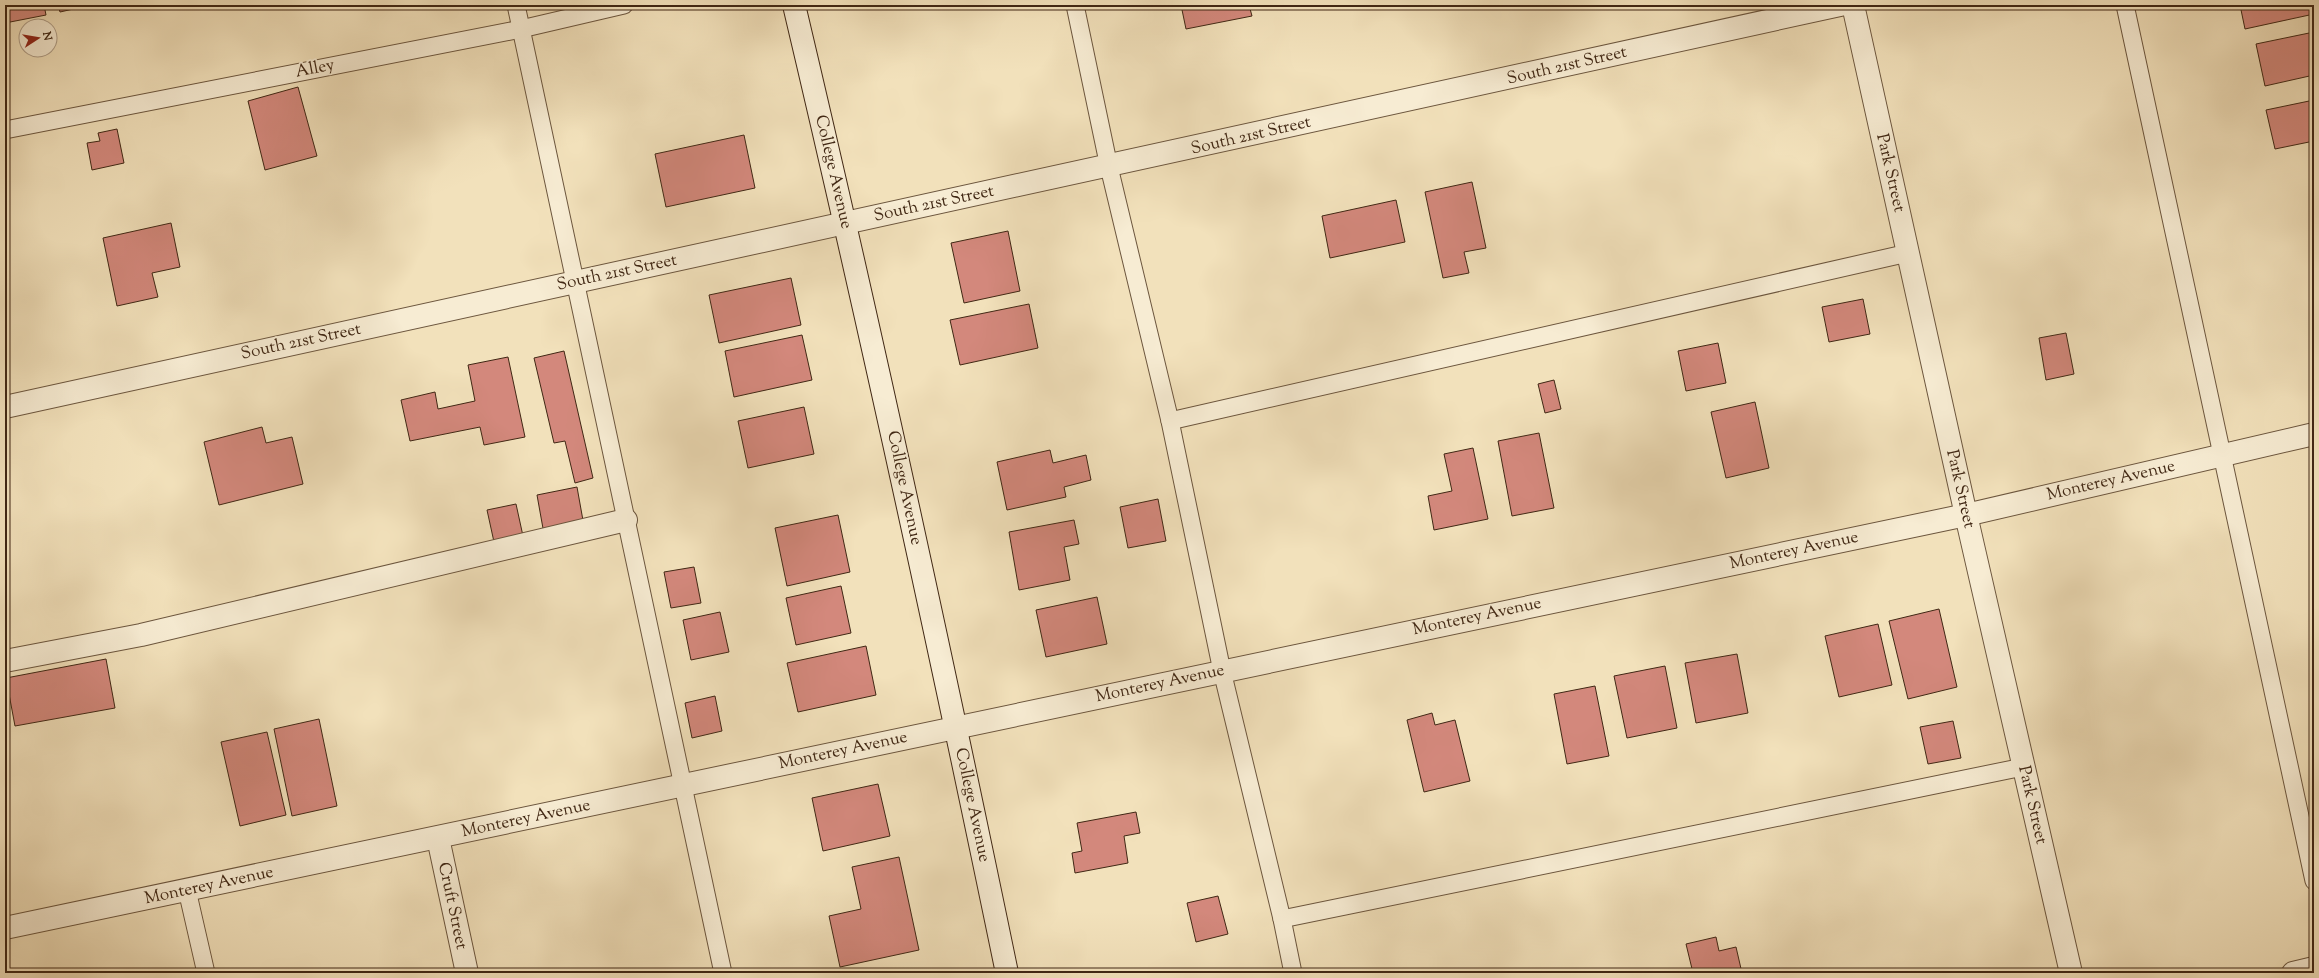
<svg xmlns="http://www.w3.org/2000/svg" width="2319" height="978" font-family="'Sorts Mill Goudy',serif">
<style>
.building{fill:#d3887c;stroke:#402714}
.lines{fill:none;stroke-linecap:round;stroke-linejoin:round}
.lane-casing{stroke:#6c563e;stroke-width:19}
.street-casing{stroke:#6c563e;stroke-width:24}
.secondary-casing{stroke:#402714;stroke-width:24}
.lane{stroke:#f7ecd3;stroke-width:17}
.street{stroke:#f7ecd3;stroke-width:22}
.secondary{stroke:#f7ecd3;stroke-width:22}
.labels{text-anchor:middle;dominant-baseline:central;stroke-width:3.5;stroke-linejoin:round;paint-order:stroke}
.street-label{font-size:17px;fill:#402714;stroke:#f7ecd3}
</style>
<rect width="100%" height="100%" fill="#f2e1bb"/>
<filter id="stains"><feTurbulence type="fractalNoise" baseFrequency=".005" numOctaves="4"/><feColorMatrix values="0 0 0 0 .2 0 0 0 0 .09 0 0 0 0 .02 0 0 0 .5 -.17"/></filter>
<radialGradient id="worn" r=".72"><stop offset=".6" stop-color="#630" stop-opacity="0"/><stop offset="1" stop-color="#630" stop-opacity=".3"/></radialGradient>
<g class="building">
<polygon points="5,5 44,5 46,15 5,23"/>
<polygon points="58,5 91,5 60,12"/>
<polygon points="1181,5 1249,5 1252,16 1186,29"/>
<polygon points="2240,5 2314,5 2314,14 2245,29"/>
<polygon points="2314,32 2314,75 2265,86 2256,44"/>
<polygon points="298,87 317,156 265,170 248,101"/>
<polygon points="2314,100 2314,141 2275,149 2266,110"/>
<polygon points="117,129 124,163 92,170 87,143 100,141 98,133"/>
<polygon points="744,135 755,188 666,207 655,154"/>
<polygon points="1472,182 1486,248 1464,252 1469,273 1443,278 1425,192"/>
<polygon points="1396,200 1405,242 1330,258 1322,216"/>
<polygon points="171,223 180,267 152,273 158,297 117,306 103,238"/>
<polygon points="1008,231 1020,291 964,303 951,243"/>
<polygon points="791,278 801,325 719,343 709,295"/>
<polygon points="1863,299 1870,334 1829,342 1822,307"/>
<polygon points="1029,304 1038,348 960,365 950,320"/>
<polygon points="2066,333 2074,374 2046,380 2039,338"/>
<polygon points="802,335 812,380 734,397 725,351"/>
<polygon points="1718,343 1726,383 1686,391 1678,351"/>
<polygon points="564,351 593,478 575,483 565,441 554,443 534,358"/>
<polygon points="508,357 525,437 484,445 480,427 410,441 401,400 435,392 438,409 475,401 468,365"/>
<polygon points="1554,380 1561,409 1545,413 1538,384"/>
<polygon points="1755,402 1769,468 1726,478 1711,412"/>
<polygon points="804,407 814,454 748,468 738,421"/>
<polygon points="262,427 266,443 292,437 303,484 219,505 204,442"/>
<polygon points="1539,433 1554,508 1512,516 1498,441"/>
<polygon points="1473,448 1488,519 1434,530 1428,496 1452,491 1444,454"/>
<polygon points="1050,450 1053,463 1086,455 1091,480 1064,487 1066,497 1007,510 997,462"/>
<polygon points="577,487 584,526 544,534 537,495"/>
<polygon points="1158,499 1166,541 1128,548 1120,507"/>
<polygon points="516,504 523,536 494,542 487,510"/>
<polygon points="838,515 850,572 787,586 775,528"/>
<polygon points="1074,520 1079,544 1064,547 1070,580 1019,590 1009,532"/>
<polygon points="694,567 701,603 671,608 664,572"/>
<polygon points="841,586 851,633 796,645 786,598"/>
<polygon points="1097,597 1107,644 1046,657 1036,610"/>
<polygon points="1939,609 1957,687 1908,699 1889,621"/>
<polygon points="720,612 729,652 691,660 683,620"/>
<polygon points="1878,624 1892,685 1839,697 1825,636"/>
<polygon points="866,646 876,695 798,712 787,663"/>
<polygon points="1737,654 1748,713 1696,723 1685,663"/>
<polygon points="106,659 115,708 15,726 6,678"/>
<polygon points="1665,666 1677,728 1627,738 1614,676"/>
<polygon points="1595,686 1609,756 1567,764 1554,694"/>
<polygon points="715,696 722,731 692,738 685,703"/>
<polygon points="1432,713 1435,725 1455,720 1470,781 1424,792 1407,720"/>
<polygon points="319,719 337,806 292,816 274,729"/>
<polygon points="1953,721 1961,758 1928,764 1920,727"/>
<polygon points="267,732 286,815 240,826 221,742"/>
<polygon points="878,784 890,836 823,851 812,798"/>
<polygon points="1136,812 1140,833 1124,836 1128,863 1075,873 1072,853 1082,851 1077,823"/>
<polygon points="899,857 919,950 840,967 829,916 861,909 852,867"/>
<polygon points="1218,896 1228,934 1196,942 1187,903"/>
<polygon points="1716,937 1719,951 1736,947 1742,973 1693,973 1686,944"/>
</g>
<g class="lines">
<g class="lane-casing">
<g id="lane">
<polyline points="516,5 723,973"/>
<polyline points="1075,5 1109,167 1170,421 1222,671 1282,919 1293,973"/>
<polyline points="2125,5 2314,881"/>
<polyline points="5,130 521,29 624,5"/>
<polyline points="1170,421 1908,253"/>
<polyline points="187,890 206,973"/>
<polyline points="1282,919 2023,767"/>
</g>
</g>
<g class="street-casing">
<g id="street">
<polyline points="1853,5 1966,515 2071,973"/>
<path d="M 5,407 C 616,273 1228,141 1840,5"/>
<polyline points="5,661 141,635 626,520"/>
<polyline points="438,838 467,973"/>
<polyline points="5,928 1966,515 2314,434"/>
<polyline points="2293,973 2314,968"/>
</g>
</g>
<g class="secondary-casing">
<path id="secondary" d="M 794,5 C 870,326 940,649 1007,973"/>
</g>
<use href="#lane" class="lane"/>
<use href="#street" class="street"/>
<use href="#secondary" class="secondary"/>
</g>
<g class="labels">
<g class="street-label">
<text transform="translate(1567 66) rotate(-13)">South 21st Street</text>
<text transform="translate(315 69) rotate(-11)">Alley</text>
<text transform="translate(1251 136) rotate(-13)">South 21st Street</text>
<text transform="translate(833 172) rotate(77)">College Avenue</text>
<text transform="translate(1890 173) rotate(77)">Park Street</text>
<text transform="translate(934 204) rotate(-12)">South 21st Street</text>
<text transform="translate(617 273) rotate(-12)">South 21st Street</text>
<text transform="translate(301 342) rotate(-12)">South 21st Street</text>
<text transform="translate(2111 481) rotate(-13)">Monterey Avenue</text>
<text transform="translate(904 488) rotate(78)">College Avenue</text>
<text transform="translate(1960 489) rotate(77)">Park Street</text>
<text transform="translate(1794 551) rotate(-12)">Monterey Avenue</text>
<text transform="translate(1477 617) rotate(-12)">Monterey Avenue</text>
<text transform="translate(1160 684) rotate(-12)">Monterey Avenue</text>
<text transform="translate(843 751) rotate(-12)">Monterey Avenue</text>
<text transform="translate(972 805) rotate(78)">College Avenue</text>
<text transform="translate(2032 805) rotate(77)">Park Street</text>
<text transform="translate(526 819) rotate(-12)">Monterey Avenue</text>
<text transform="translate(209 886) rotate(-12)">Monterey Avenue</text>
<text transform="translate(452 906) rotate(78)">Cruft Street</text>
</g>
</g>
<rect width="2319" height="978" fill="none" stroke="#f2e1bb" stroke-width="20"/>
<rect x="6" y="6" width="2307" height="966" fill="none" stroke="#402714" stroke-width="2"/>
<rect x="10" y="10" width="2299" height="958" fill="none" stroke="#402714"/>
<g transform="translate(38 38) rotate(78)"><circle r="19" fill="#f7ecd3" stroke="#ae9d87"/>
<path d="M0-3L7 15L0 10L-7 15Z" fill="#8f2418"/>
<text y="-6" font-size="11" font-weight="bold" text-anchor="middle" fill="#402714">N</text>
</g>
<rect width="100%" height="100%" filter="url(#stains)"/>
<rect width="100%" height="100%" fill="url(#worn)"/>
</svg>
